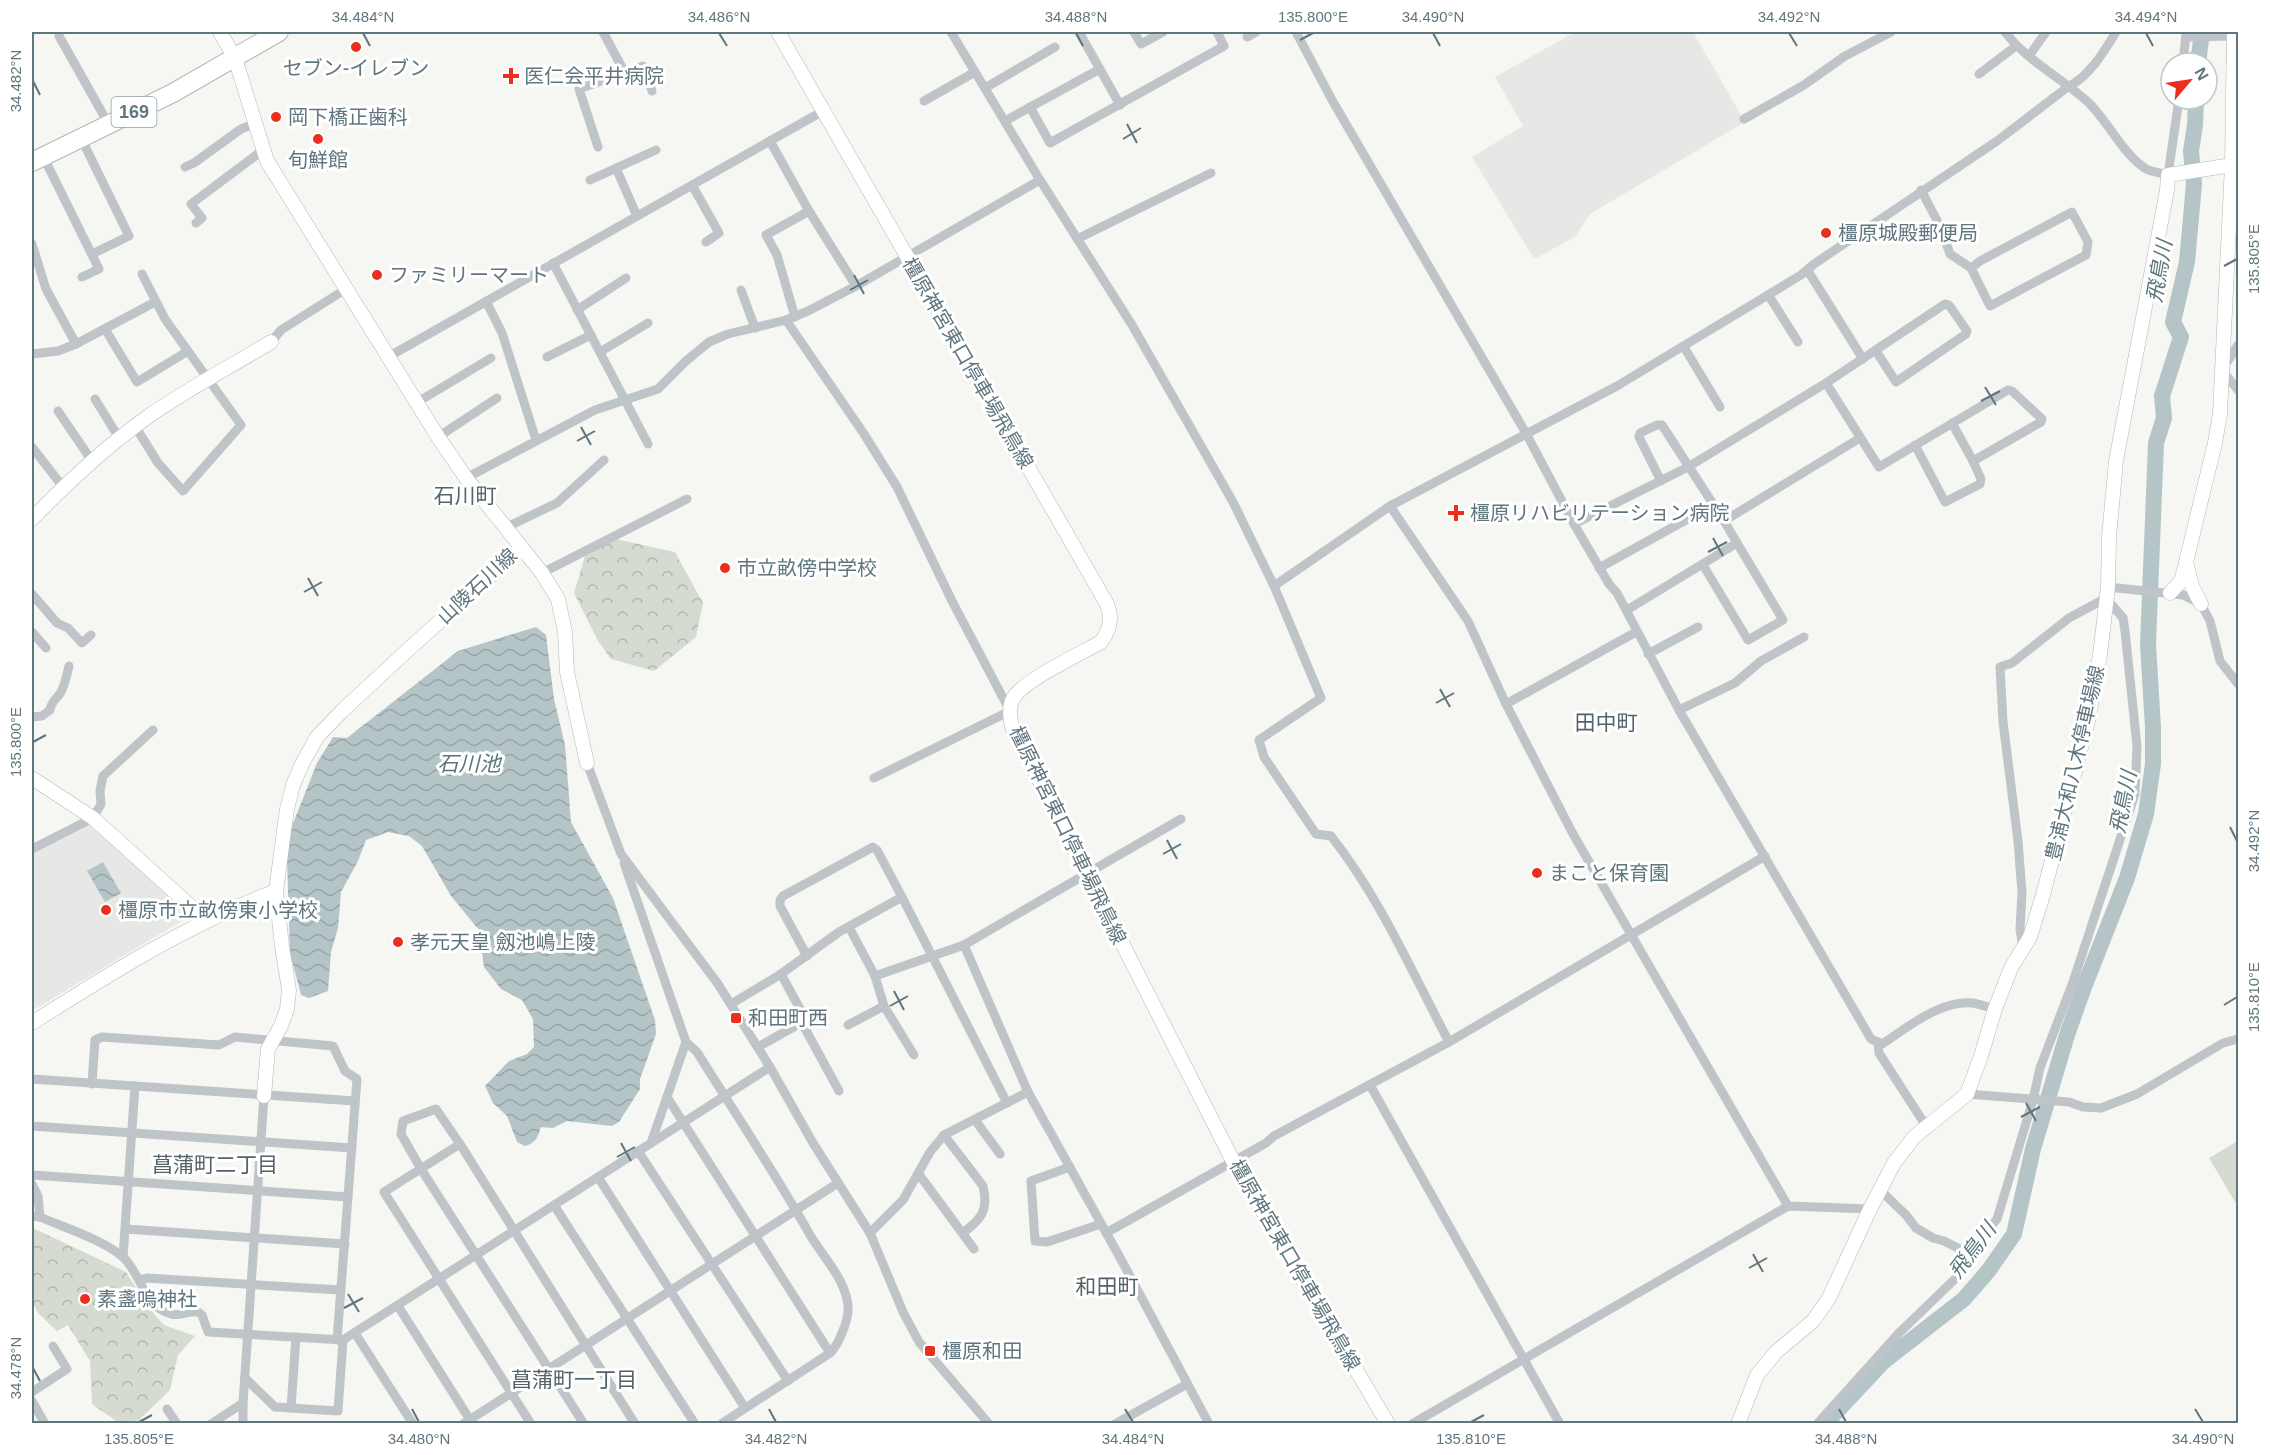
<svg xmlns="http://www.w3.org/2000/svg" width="2270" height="1455" font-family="Arial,'Noto Sans JP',sans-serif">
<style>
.built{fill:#e7e7e6}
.forest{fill:url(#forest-crowns)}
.pitch{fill:#d6dbd1}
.water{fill:url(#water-waves)}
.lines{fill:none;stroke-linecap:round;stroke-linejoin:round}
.river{stroke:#b5c5c7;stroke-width:16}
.secondary-casing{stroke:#b1b8bc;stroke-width:15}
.highway-casing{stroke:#b2b7b9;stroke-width:20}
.street{stroke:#bec4c7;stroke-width:9}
.secondary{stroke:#fff;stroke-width:14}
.highway{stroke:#fff;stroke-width:18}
.ticks{fill:none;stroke:#60767f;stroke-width:2}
.poi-dot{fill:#ea2f1f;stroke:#fff;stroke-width:2}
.labels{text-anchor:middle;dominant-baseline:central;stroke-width:6;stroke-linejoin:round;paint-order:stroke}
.shield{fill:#fff;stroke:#909fa5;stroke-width:1.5}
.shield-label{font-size:18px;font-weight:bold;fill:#60767f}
.poi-label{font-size:20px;fill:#60767f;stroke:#fff;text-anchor:start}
.street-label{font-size:20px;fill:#60767f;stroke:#fff}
.water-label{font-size:21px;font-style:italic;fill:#5a767a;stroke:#fff}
.neighbourhood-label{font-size:21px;fill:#526369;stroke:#fff}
.neatline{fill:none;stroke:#60767f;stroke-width:2}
.ticks-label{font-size:15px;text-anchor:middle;fill:#60767f}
</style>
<defs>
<pattern id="forest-crowns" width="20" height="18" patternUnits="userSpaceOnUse" patternTransform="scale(1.5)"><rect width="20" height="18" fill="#d6dbd1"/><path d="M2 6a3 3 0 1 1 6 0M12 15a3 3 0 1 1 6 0" fill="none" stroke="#b1b6af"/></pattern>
<pattern id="water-waves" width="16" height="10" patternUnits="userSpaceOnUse" patternTransform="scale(1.5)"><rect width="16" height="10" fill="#b5c5c7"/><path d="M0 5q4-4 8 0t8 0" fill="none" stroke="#97a5a7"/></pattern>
</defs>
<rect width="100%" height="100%" fill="#f6f6f2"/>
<g class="built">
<polygon points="1575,32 1693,32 1745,122 1590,214 1575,237 1534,259 1472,157 1523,126 1495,77"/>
<polygon points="89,825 177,901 185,919 32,1011 32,854"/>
</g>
<g class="forest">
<polygon points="616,539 675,552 703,603 696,637 654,671 611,659 598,641 574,593 585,556"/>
<polygon points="33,1228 126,1272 149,1308 164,1325 195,1336 178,1355 170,1390 139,1420 119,1423 92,1404 90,1361 68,1325 57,1331 38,1313 32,1301"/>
</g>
<polygon class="pitch" points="2238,1141 2238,1207 2209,1158"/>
<g class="water">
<path d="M 536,627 L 546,635 L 554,699 L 565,745 L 571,822 L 613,898 L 655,1020 L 656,1034 L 640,1079 L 640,1089 L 619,1122 L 612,1126 L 567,1121 L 553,1128 L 541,1127 C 538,1137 536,1143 525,1146 L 517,1142 L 507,1116 L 493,1103 L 485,1086 L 509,1061 L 527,1054 L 534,1047 L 533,1019 L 522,1000 L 501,989 L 484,967 L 479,930 L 451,896 L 422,846 L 409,836 L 388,832 L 366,840 L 358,861 L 341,892 L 338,928 L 331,952 L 328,991 L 309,998 L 301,995 L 290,953 L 287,859 L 290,831 L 317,763 L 333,737 L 347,738 L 458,651 Z"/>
<polygon points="103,862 121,893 105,902 87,871"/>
</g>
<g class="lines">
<g class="river">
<polyline points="2198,63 2202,32"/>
<polyline points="1825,1424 1883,1362 1964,1299 1989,1270 2014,1234 2033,1149 2067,1035 2084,987 2127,878 2146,814 2153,764 2153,728 2148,644 2156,443 2164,418 2162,396 2181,337 2173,322 2187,262 2194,184 2191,151 2195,125 2196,99"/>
</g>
<g class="secondary-casing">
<g id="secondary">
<polyline points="220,32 235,58 267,161 438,437 466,478 542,573 558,599 565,632 567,672 587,763"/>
<path d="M 778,32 L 1107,604 C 1113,618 1110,630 1101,642 C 1080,654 1026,679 1014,697 C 1008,706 1010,719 1013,729 L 1233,1161 L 1388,1424"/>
<path d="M 32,519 C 68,482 106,446 149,416 C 187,389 230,367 271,342"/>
<polyline points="2170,593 2181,581 2186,564"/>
<polyline points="2201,604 2192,586 2186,562 2215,443 2220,414 2232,165 2234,32"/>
<polyline points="32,778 93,818 197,912 203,921"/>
<path d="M 32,1023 C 111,973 188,924 276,891"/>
<polyline points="264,1096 268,1049 281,1026 287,1009 289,990 282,946 276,891 287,809 293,785 302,764 317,737 342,711 411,647 522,548"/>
<polyline points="1738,1424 1757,1375 1776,1352 1813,1321 1829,1298 1870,1209 1894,1163 1914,1137 1967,1094 1981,1056 1995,1009 2011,968 2030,937 2043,895 2088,721 2100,655 2108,587 2109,537 2116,461 2167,190 2168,175 2232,165"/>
</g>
</g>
<g class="highway-casing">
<polyline id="highway" points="32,162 173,93 279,32"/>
</g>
<g class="street">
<polyline points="603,32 625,73"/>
<path d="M 951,32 L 1040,180 L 1132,325 L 1233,502 L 1274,586 L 1321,698 L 1259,740 L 1264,757 L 1316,834 L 1331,836 C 1380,898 1412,972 1449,1042"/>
<polyline points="1079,32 1120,105"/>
<polyline points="1134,32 1141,44 1163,32"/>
<path d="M 1296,32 L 1332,100 L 1527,435 L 1574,524 L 1609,584 L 1617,593 L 1679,710 L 1871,1039 L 1882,1044 C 1907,1028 1940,1000 1972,1003 C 1979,1004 1988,1007 1995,1009"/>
<path d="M 2005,32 C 2027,61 2062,78 2089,103 C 2109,123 2122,153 2146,169 C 2152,172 2161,173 2168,175 L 2179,99"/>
<polyline points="59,36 109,125"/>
<polyline points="1247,37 1256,32"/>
<polyline points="2186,37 2233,36"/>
<polyline points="2029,56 2046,32"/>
<polyline points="2183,63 2186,34"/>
<polyline points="1979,74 2016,46"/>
<polyline points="985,88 1055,47"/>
<polyline points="924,101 975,72"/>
<polyline points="1030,107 1050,143 1224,46 1217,32"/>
<polyline points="1744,119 1804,85 1845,56 1891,32"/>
<polyline points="1005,121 1100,69"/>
<polyline points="81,138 129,236 92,254"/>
<polyline points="770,141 809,211 856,286"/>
<polyline points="598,147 579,89 643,66 652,91"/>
<polyline points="43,156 99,269 82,277"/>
<polyline points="185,167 194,163 241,129 254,124"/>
<polyline points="616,168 637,216"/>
<polyline points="590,180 656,150"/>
<polyline points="692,185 719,233 706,242"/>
<polyline points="1921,190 1941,228 1950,254 1971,268 1990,306 2086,255 2088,242 2072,212 1980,261 1971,268"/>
<polyline points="196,223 202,218 191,204 263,150"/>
<polyline points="1077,239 1211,173"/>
<polyline points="32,244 46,289 76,344 155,302"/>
<polyline points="553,263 648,444"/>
<polyline points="1808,271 1863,359"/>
<polyline points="741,290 755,328"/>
<polyline points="1769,296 1798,342"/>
<polyline points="486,301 502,333 536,440"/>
<polyline points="577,310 626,278"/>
<polyline points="795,317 777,255 766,235 809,211"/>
<polyline points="786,320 808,311 856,286 1040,180"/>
<polyline points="105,329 137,382 188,351"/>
<polyline points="271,342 281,330 346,289"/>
<polyline points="2238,345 2222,370 2238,390"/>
<polyline points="1684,347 1720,407"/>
<polyline points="600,352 648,323"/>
<polyline points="32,354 58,351 76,344"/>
<polyline points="388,357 823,111"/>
<polyline points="547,357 591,335"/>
<path d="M 1826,383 L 1879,467 C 1922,441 1965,416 2008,390 L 2012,391 L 2042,419 L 2041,422 L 1973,461 L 1981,479 L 1980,484 L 1945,502 L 1915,445"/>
<polyline points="95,399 119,438"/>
<polyline points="416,403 491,358"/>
<polyline points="58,411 92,461"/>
<polyline points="1952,423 1973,461"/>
<polyline points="135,426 158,463 183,491 241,425 165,319 142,274"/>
<polyline points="438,437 497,398"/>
<polyline points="32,447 63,487"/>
<polyline points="466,478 595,410 658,389 686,361 709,342 728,334 786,320 864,434 897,487 952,601 1010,711 874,778"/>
<polyline points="1661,481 1639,437 1640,433 1657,425 1662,425 1724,521 1783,620 1748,640 1703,565"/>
<polyline points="1390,506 1468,621 1506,704 1573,834 1788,1206"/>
<polyline points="1724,521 1860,438"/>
<polyline points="1574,524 1688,467 1826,383 1945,304 1949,305 1967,331 1966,334 1896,382 1876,351"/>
<polyline points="507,527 557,503 604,460"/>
<polyline points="1599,568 1713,505"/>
<polyline points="542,573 687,499"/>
<path d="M 1274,586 L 1390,506 L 1617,386 L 1801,275 L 1814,264 L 1997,141 L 2069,86 C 2089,77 2105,50 2116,32"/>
<polyline points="2108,587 2183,595 2201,604 2210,621 2220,661 2238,684"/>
<polyline points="32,594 57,623 68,628 82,643 91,635"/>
<polyline points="1627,610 1737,543"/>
<polyline points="32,632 46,648"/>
<polyline points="1648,654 1698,627"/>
<polyline points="1506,704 1636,632"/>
<polyline points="1679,710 1735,683 1761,661 1804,637"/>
<path d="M 32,717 L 42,716 L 50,710 C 51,701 57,699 61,692 C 65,684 67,675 69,666"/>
<polyline points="587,763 621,854 718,984 770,1067 813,1143 870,1233 903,1312 919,1342 989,1424"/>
<polyline points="32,849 93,818 101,804 100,791 103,776 153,730"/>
<path d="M 624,863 L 686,1042 L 697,1052 C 735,1113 775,1173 810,1235 C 823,1257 850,1284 848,1312 C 847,1323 838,1346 830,1353 L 721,1424"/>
<polyline points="849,927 875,976 884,1006 914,1055"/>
<polyline points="964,945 1028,1092 1123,1263 1209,1424"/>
<polyline points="807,956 780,906 780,900 783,896 873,847 877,850 902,897"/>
<polyline points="875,976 964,945 1181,819"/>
<polyline points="731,1004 781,974 839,932 902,897 1007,1103"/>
<polyline points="802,1023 839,1091"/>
<polyline points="848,1025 884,1006"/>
<polyline points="1878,1042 1879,1053 1926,1126"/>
<polyline points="758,1047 806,1020 781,974"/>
<polyline points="32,1079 355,1101"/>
<polyline points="92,1084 95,1040 102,1037 219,1045 235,1037 333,1046 345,1071 357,1079 337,1340"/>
<polyline points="1370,1085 1560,1424"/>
<polyline points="1967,1094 2069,1102 2083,1107 2101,1108 2137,1094 2223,1043 2238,1039"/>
<polyline points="667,1097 830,1353"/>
<polyline points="975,1120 1000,1154"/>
<polyline points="32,1126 352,1148"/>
<path d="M 944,1135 L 983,1186 C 989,1211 981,1219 963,1233"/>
<polyline points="651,1143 686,1042"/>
<polyline points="460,1144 384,1192 531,1424"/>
<polyline points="638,1151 788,1381"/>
<polyline points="1070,1167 1031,1181 1035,1241 1047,1242 1101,1224"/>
<polyline points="918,1173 974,1249"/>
<polyline points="32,1175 348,1197"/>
<polyline points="598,1177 745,1408"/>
<polyline points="32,1184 38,1196 40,1217"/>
<polyline points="1879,1189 1906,1215 1916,1228 1933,1238 1944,1241 1973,1256"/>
<polyline points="554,1205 695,1424"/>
<path d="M 32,1216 L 40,1217 C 65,1228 104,1240 124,1258 C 142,1276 144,1307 171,1314 C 180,1317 189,1310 198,1312 L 202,1315 L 208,1332 L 343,1340 L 770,1067"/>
<polyline points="126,1229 345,1244"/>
<polyline points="870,1233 903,1200 930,1152 944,1135 1028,1092"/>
<polyline points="1106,1233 1266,1143 1274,1136 1449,1042 1765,856"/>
<polyline points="123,1257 135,1086"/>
<polyline points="139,1280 147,1278 340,1290"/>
<polyline points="398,1306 472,1423"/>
<polyline points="355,1333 413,1424"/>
<polyline points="245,1378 275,1407 338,1411 343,1340"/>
<polyline points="32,1392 67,1369 53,1346"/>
<polyline points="32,1401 45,1424"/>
<polyline points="291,1408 296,1337"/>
<polyline points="167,1409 177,1424"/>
<polyline points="211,1424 243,1403"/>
<polyline points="243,1424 243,1403 264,1096"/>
<polyline points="463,1424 838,1183"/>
<polyline points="584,1424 421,1169 401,1134 403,1121 436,1109 460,1144 635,1424"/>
<polyline points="1115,1424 1187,1384"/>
<polyline points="1412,1424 1788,1206 1870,1209"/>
<polyline points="1817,1424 1898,1334 1956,1278 1970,1253 1997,1219 2033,1100 2040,1068 2073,982 2135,794 2137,746 2125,631 2123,618 2106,598 2069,618 2012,663 2000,667 2003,722 2018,841 2022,893 2020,929 2023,948"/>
</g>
<use href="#secondary" class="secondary"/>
<use href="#highway" class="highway"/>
</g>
<path class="ticks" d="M 363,33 L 370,46M 719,33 L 727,46M 1076,33 L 1083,46M 1433,33 L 1440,46M 1789,33 L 1797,46M 2146,33 L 2153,46M 1300,40 L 1313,33M 33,81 L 40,95M 1127,124 L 1137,143M 1123,139 L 1141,128M 2224,266 L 2237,259M 854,275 L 864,294M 850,290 L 868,280M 1985,387 L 1996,405M 1981,401 L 2000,391M 581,427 L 591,445M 577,441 L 595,431M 1713,538 L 1723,556M 1708,552 L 1727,542M 308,578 L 318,596M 304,592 L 322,582M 1440,689 L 1450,707M 1436,703 L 1454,693M 33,742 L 46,735M 2230,827 L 2237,841M 1167,840 L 1177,859M 1163,854 L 1181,844M 894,991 L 904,1010M 2224,1005 L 2237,997M 890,1006 L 908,996M 2026,1103 L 2036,1121M 2021,1117 L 2040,1107M 621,1143 L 631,1161M 617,1157 L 635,1147M 1753,1254 L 1763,1272M 1749,1268 L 1767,1258M 348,1294 L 359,1312M 344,1308 L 363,1298M 33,1368 L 40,1381M 412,1409 L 419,1422M 769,1409 L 776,1422M 1125,1409 L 1133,1422M 1839,1409 L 1846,1422M 2195,1409 L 2203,1422M 139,1422 L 152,1415M 1471,1422 L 1484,1415"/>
<g class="poi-dot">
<circle cx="356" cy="47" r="6"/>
<path d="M508 67h6v6h6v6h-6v6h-6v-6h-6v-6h6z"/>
<circle cx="276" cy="117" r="6"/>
<circle cx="318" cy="139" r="6"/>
<circle cx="1826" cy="233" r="6"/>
<circle cx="377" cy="275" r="6"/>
<path d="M1453 504h6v6h6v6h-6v6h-6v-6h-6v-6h6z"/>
<circle cx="725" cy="568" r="6"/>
<circle cx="1537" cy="873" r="6"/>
<circle cx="106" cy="910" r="6"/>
<circle cx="398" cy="942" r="6"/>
<rect x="730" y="1012" width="12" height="12" rx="3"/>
<circle cx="85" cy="1299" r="6"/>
<rect x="924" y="1345" width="12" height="12" rx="3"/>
</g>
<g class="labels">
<rect class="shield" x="111.5" y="97" width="45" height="30" rx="4.5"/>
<g class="shield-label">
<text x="134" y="112">169</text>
</g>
<g class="poi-label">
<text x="356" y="68" text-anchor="middle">セブン-イレブン</text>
<text x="524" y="76">医仁会平井病院</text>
<text x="288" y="117">岡下橋正歯科</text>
<text x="318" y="160" text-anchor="middle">旬鮮館</text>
<text x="1838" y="233">橿原城殿郵便局</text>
<text x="389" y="275">ファミリーマート</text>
<text x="1470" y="513">橿原リハビリテーション病院</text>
<text x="737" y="568">市立畝傍中学校</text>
<text x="1549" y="873">まこと保育園</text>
<text x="118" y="910">橿原市立畝傍東小学校</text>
<text x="410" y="942">孝元天皇 劔池嶋上陵</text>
<text x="748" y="1018">和田町西</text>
<text x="97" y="1299">素盞嗚神社</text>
<text x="942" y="1351">橿原和田</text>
</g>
<g class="street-label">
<text transform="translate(968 363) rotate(60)">橿原神宮東口停車場飛鳥線</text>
<text transform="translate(477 586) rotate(-43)">山陵石川線</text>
<text transform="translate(2075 763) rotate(-77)">豊浦大和八木停車場線</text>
<text transform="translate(1068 835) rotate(64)">橿原神宮東口停車場飛鳥線</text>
<text transform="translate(1295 1265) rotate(60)">橿原神宮東口停車場飛鳥線</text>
</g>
<g class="water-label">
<text transform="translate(2159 271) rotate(-80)">飛鳥川</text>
<text x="469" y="763">石川池</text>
<text transform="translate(2123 802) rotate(-79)">飛鳥川</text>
<text transform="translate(1972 1250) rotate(-53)">飛鳥川</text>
</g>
<g class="neighbourhood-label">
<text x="465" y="495">石川町</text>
<text x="1606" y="722">田中町</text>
<text x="215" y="1164">菖蒲町二丁目</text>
<text x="1107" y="1286">和田町</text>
<text x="574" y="1379">菖蒲町一丁目</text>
</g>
</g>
<rect width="2270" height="1455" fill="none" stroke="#ffffff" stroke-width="66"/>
<g transform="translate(2189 81) rotate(61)"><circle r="28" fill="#ffffff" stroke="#bfc8cc" stroke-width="1.5"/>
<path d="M0-4.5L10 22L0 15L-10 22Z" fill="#ea2f1f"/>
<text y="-9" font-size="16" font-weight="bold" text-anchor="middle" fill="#60767f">N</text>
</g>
<rect x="33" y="33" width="2204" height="1389" class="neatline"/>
<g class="ticks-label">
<text x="363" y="22">34.484°N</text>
<text x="719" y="22">34.486°N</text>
<text x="1076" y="22">34.488°N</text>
<text x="1313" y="22">135.800°E</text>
<text x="1433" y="22">34.490°N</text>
<text x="1789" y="22">34.492°N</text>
<text x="2146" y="22">34.494°N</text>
<text transform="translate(16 81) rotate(-90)" y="5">34.482°N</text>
<text transform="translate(2254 259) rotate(-90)" y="5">135.805°E</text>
<text transform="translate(16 742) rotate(-90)" y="5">135.800°E</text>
<text transform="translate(2254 841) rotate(-90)" y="5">34.492°N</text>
<text transform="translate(2254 997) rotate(-90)" y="5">135.810°E</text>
<text transform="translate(16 1368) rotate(-90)" y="5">34.478°N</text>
<text x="139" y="1444">135.805°E</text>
<text x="419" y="1444">34.480°N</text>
<text x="776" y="1444">34.482°N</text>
<text x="1133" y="1444">34.484°N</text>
<text x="1471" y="1444">135.810°E</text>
<text x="1846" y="1444">34.488°N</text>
<text x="2203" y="1444">34.490°N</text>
</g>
</svg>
